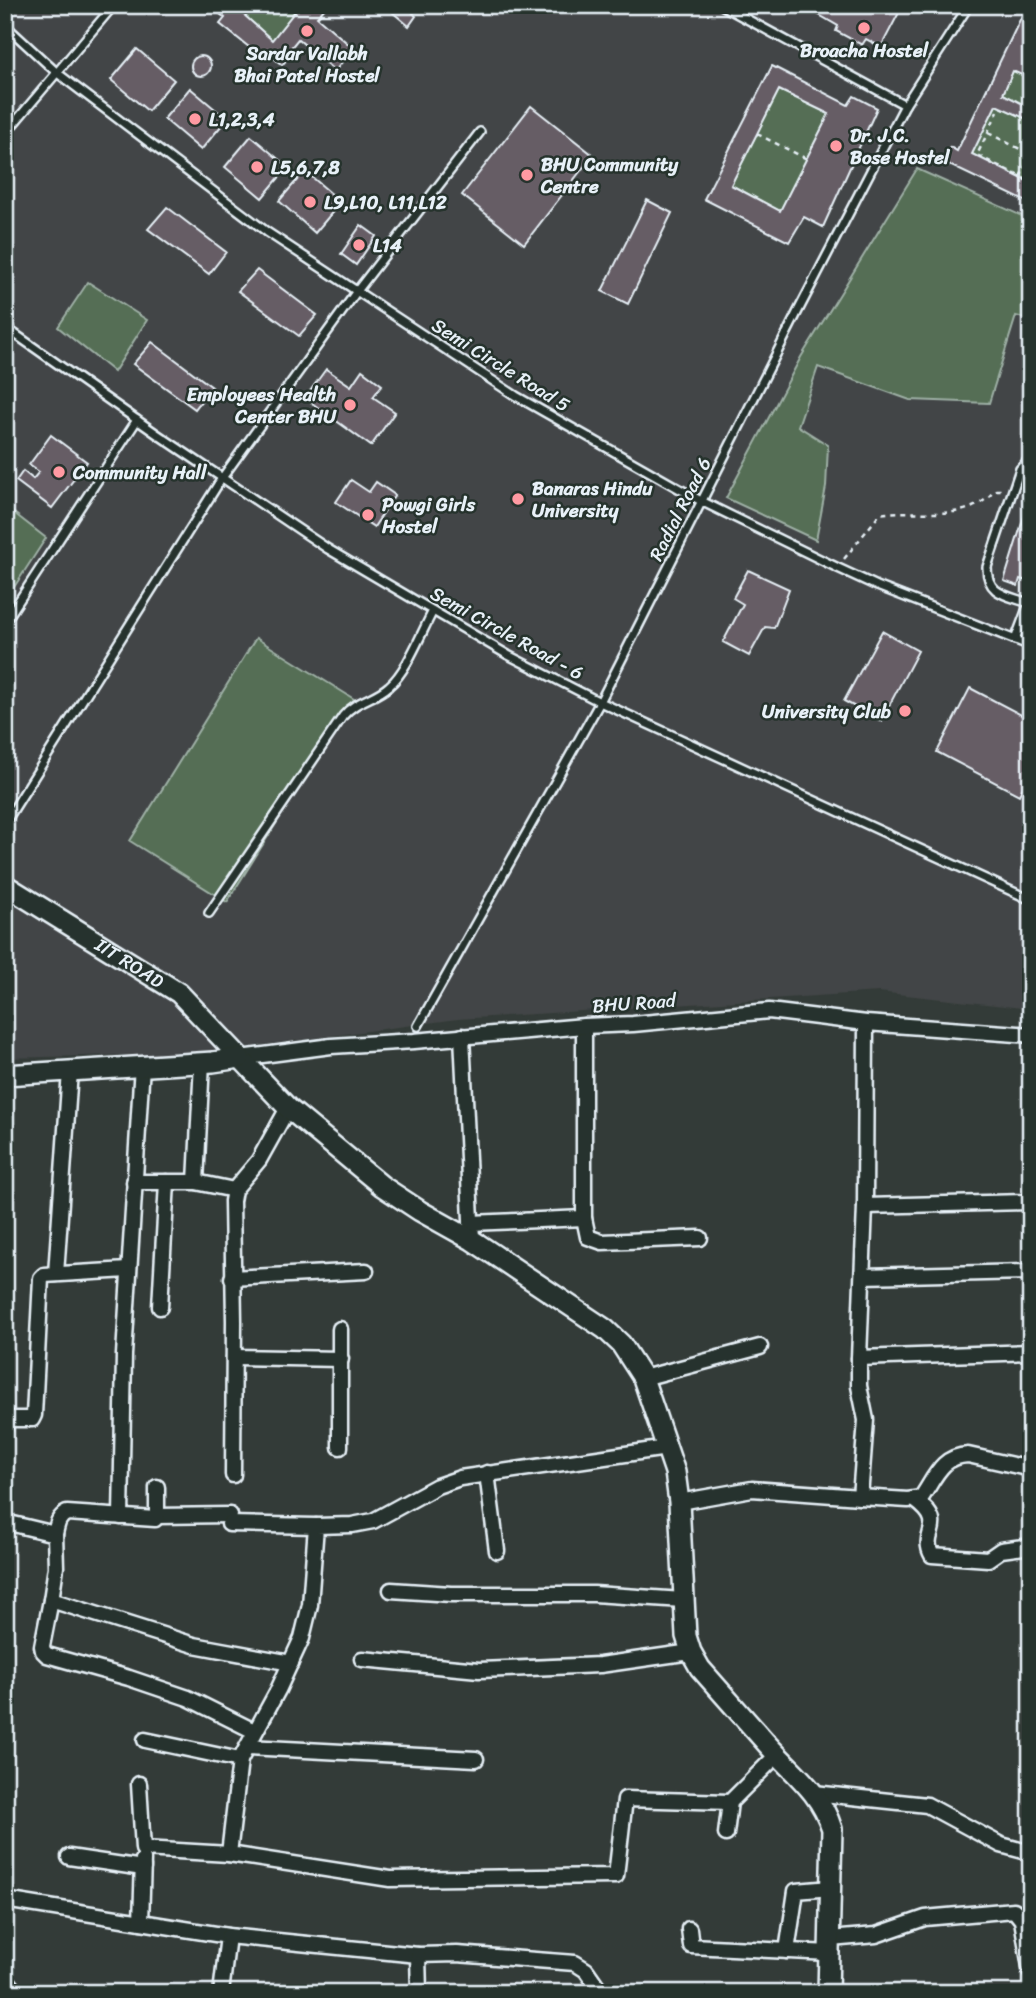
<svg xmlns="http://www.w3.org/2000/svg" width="1036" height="1998" font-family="Sriracha,sans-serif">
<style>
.built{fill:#424546}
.green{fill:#556e54;stroke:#9eb0a6;stroke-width:2}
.building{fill:#665d65;stroke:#e8f1f8;stroke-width:2;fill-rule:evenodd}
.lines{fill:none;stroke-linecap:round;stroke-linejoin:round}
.lane-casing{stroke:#e8f1f8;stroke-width:12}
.street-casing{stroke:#e8f1f8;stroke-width:19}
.secondary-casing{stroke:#e8f1f8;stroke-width:24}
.path{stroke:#e8f1f8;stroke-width:2.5;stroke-dasharray:5 5;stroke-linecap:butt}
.lane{stroke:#26332d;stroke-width:7}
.street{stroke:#26332d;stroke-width:14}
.secondary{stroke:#26332d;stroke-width:19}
.poi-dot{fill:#ff9aa2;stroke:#26332d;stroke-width:2.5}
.labels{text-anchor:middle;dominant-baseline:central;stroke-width:5;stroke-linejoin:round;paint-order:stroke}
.poi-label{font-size:19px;font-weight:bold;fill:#e8f1f8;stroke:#26332d;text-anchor:start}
.street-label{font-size:19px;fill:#e8f1f8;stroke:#26332d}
</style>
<rect width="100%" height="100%" fill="#333b38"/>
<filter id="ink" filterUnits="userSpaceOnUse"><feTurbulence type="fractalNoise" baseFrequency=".0143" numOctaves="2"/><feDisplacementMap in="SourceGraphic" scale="14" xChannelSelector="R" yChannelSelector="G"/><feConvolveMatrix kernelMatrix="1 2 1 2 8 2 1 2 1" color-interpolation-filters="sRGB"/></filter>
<g filter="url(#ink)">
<polygon class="built" points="5,5 1031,5 1031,1009 879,992 458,1019 203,1053 5,1058"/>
<g class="green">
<polygon points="233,5 300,5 272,40"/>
<polygon points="1031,61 1031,108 1003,94 1013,71"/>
<polygon points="779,90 829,114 780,211 731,185"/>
<polygon points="996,105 1031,121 1031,183 972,154"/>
<polygon points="917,169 1031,220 1031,320 1016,316 989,403 910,400 818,367 798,426 828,445 826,487 816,540 726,498 801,357"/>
<polygon points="88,282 147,320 114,372 58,327"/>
<polygon points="5,506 46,538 5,601"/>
<polygon points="256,638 354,699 227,902 130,841"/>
</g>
<g class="building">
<polygon points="217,5 233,5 272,40 300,5 328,5 317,17 353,48 335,71 298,39 285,55 289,57 282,65 268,53 264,59 220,24 225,18 214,9"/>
<polygon points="396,5 405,5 416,16 409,26 391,11"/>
<polygon points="802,5 903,5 881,47 866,39 862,45 836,31 838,26"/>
<polygon points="1027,5 1031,5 1031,36 1027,43 1031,45 1031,61 1024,76 1013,71 1003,94 1031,108 1031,121 996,105 972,154 1031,183 1031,204 943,162 950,147 957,151"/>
<polygon points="137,49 174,80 148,111 111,80"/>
<circle cx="201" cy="66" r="10"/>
<path d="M 772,66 L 848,105 L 854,96 L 877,108 L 823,227 L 804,217 L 789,242 L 704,199 ZM 779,90 L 829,114 L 780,211 L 731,185 Z"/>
<polygon points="190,88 227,119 201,150 164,119"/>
<polygon points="531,106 593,155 524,244 462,195"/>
<polygon points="251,136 288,167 262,198 225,167"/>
<polygon points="305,171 341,202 315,233 279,201"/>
<polygon points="647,200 672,213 628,304 602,291"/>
<polygon points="167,207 226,252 209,274 148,229"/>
<polygon points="361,225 376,236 356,265 341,254"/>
<polygon points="257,270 317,315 299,336 238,291"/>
<polygon points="152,342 212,387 195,409 133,364"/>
<polygon points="326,369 351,386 362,370 382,385 373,397 395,412 371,446 305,398"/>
<polygon points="51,435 87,462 52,508 16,481 23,471 33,479 39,472 29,465"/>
<polygon points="351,480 369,492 376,482 395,495 374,527 336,502"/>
<polygon points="1031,494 1031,582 1020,579 1018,586 1004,581"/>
<polygon points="748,570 789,589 774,628 765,627 749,656 723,642 743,604 733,598"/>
<polygon points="882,631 918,651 881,721 844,701"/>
<polygon points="970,688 1031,720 1031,772 1019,795 937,752"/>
</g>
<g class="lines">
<g class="lane-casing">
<g id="lane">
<polyline points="721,5 905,105"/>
<polyline points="5,25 56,72 267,232 516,396 701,501 838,568 877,586 1031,646"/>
<polyline points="5,134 114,5"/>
<polyline points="5,327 157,434 328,549 508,655 600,702 1031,900"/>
<path d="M 1031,457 L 1020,469 L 987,567 C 987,596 1008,595 1031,604"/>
<polyline points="5,622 137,420"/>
<polyline points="1015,640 1029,603"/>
<polyline points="5,823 222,478 357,291 480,132"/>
<path d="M 209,913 L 343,716 C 356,700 375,699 389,686 C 407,671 421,633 433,611"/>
<polyline points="418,1026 600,702 797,313 905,105 969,5"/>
</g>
</g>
<g class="street-casing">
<g id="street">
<polyline points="866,1023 865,1206 859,1358 1031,1352"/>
<polyline points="584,1026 584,1218 588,1237 602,1242 700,1238"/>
<polyline points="462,1036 472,1240"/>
<polyline points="240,1058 331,1046 414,1041 584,1026 633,1024 769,1011 866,1023 1031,1035"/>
<polyline points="134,1182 196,1182 234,1190"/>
<polyline points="196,1182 202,1062"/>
<polyline points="865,1206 1031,1202"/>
<polyline points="471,1223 584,1218"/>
<polyline points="56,1274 70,1071"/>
<polyline points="863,1276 1031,1272"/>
<polyline points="232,1278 366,1271"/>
<polyline points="160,1307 167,1182"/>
<polyline points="340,1329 340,1447"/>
<polyline points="234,1357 341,1359"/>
<polyline points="643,1378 760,1347"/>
<polyline points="5,1426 9,1419 32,1419 34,1415 41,1278 44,1275 128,1270"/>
<polyline points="667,1448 460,1478 437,1486 373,1521 352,1525 316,1526 310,1605 302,1638 278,1690 240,1760 229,1854 390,1879 616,1876 625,1799 730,1802"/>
<polyline points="487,1473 497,1551"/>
<polyline points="233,1475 234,1321 232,1201 234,1190 259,1160 288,1108"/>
<path d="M 860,1497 L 908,1500 L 921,1498 C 935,1478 941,1456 968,1455 L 1031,1469"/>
<path d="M 915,1500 C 950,1526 919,1532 932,1555 L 988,1559 L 1001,1550 L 1031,1546"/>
<polyline points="679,1502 752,1489 860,1497 866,1420 859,1386 859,1358"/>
<polyline points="157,1516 230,1515"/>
<polyline points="121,1517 124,1355 142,1065"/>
<polyline points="5,1522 55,1534 56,1567 51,1600 194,1645 291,1663"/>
<polyline points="229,1524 316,1526"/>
<path d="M 55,1534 C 57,1525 58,1517 67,1513 L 155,1519 L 157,1516 L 157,1487"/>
<polyline points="391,1590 451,1594 594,1594 683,1600"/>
<polyline points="51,1600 42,1646 43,1651 47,1655 129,1678 188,1698 254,1731"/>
<polyline points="362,1659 479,1670 600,1665 691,1652"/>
<polyline points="145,1740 240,1760"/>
<polyline points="248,1747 476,1759"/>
<polyline points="139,1784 143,1849 229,1854"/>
<polyline points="814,1793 927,1805 1001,1845 1031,1853"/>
<polyline points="726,1834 730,1802 777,1755"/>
<polyline points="69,1857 143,1868"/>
<polyline points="5,1900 228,1936 221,1993"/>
<polyline points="141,1922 143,1860"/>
<polyline points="689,1929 691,1946 830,1953"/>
<polyline points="228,1936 418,1955 457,1954 575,1963 586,1970 602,1993"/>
<polyline points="830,1939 876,1935 925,1918 1014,1910 1022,1920 1031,1973"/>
<polyline points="787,1951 796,1891 831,1888"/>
<polyline points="418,1955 419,1993"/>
<polyline points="5,1978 17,1993"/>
</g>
</g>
<g class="secondary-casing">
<g id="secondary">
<path id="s1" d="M 5,885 L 179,993 L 288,1108 L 382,1186 L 420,1211 L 472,1240 L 605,1329 L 621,1344 L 643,1378 L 675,1472 L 679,1502 L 686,1636 L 691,1652 L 700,1668 C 722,1693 745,1719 768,1745 C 793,1773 820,1791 832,1829 L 828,1993"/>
<polyline points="5,1075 213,1062 240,1058"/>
</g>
</g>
<g class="path">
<polyline points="285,5 296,13"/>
<polyline points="998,111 977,155 1031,182"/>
<polyline points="988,133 1026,152 1027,158 1031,160"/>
<polyline points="757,134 807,159"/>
<polyline points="1020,177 1028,161"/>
<path d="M 844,559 L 880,514 C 920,507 966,526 995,490 L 1003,490"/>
</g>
<use href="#lane" class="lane"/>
<use href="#street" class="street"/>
<use href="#secondary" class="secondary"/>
</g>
</g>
<g class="poi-dot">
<circle cx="864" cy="28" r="7"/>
<circle cx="307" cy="31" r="7"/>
<circle cx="195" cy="119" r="7"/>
<circle cx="836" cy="146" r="7"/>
<circle cx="257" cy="167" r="7"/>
<circle cx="527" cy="175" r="7"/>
<circle cx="310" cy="202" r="7"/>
<circle cx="359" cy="245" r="7"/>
<circle cx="350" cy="405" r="7"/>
<circle cx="59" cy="472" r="7"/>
<circle cx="518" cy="499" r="7"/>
<circle cx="368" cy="515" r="7"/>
<circle cx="905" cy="711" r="7"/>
</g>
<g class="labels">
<g class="poi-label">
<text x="864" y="50" text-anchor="middle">Broacha Hostel</text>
<text x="307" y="53" text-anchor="middle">Sardar Vallabh<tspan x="307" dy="22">Bhai Patel Hostel</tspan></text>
<text x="209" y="119">L1,2,3,4</text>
<text x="850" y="135">Dr. J.C.<tspan x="850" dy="22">Bose Hostel</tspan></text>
<text x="541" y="164">BHU Community<tspan x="541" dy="22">Centre</tspan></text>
<text x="271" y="167">L5,6,7,8</text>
<text x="324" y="202">L9,L10, L11,L12</text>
<text x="373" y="245">L14</text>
<text x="336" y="394" text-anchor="end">Employees Health<tspan x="336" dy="22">Center BHU</tspan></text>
<text x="73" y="472">Community Hall</text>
<text x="532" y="488">Banaras Hindu<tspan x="532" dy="22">University</tspan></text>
<text x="382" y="504">Powgi Girls<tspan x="382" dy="22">Hostel</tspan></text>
<text x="891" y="711" text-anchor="end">University Club</text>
</g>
<g class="street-label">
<text transform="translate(501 365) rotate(32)">Semi Circle Road 5</text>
<text transform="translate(680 509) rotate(-63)">Radial Road 6</text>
<text transform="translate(507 633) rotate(29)">Semi Circle Road - 6</text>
<text stroke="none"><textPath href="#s1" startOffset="147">IIT ROAD</textPath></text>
<text transform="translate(634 1003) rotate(-4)">BHU Road</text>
</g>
</g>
<rect width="1036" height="1998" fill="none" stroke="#26332d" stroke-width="28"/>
<rect x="14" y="14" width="1008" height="1970" fill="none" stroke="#e8f1f8" stroke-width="2.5" filter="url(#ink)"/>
</svg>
